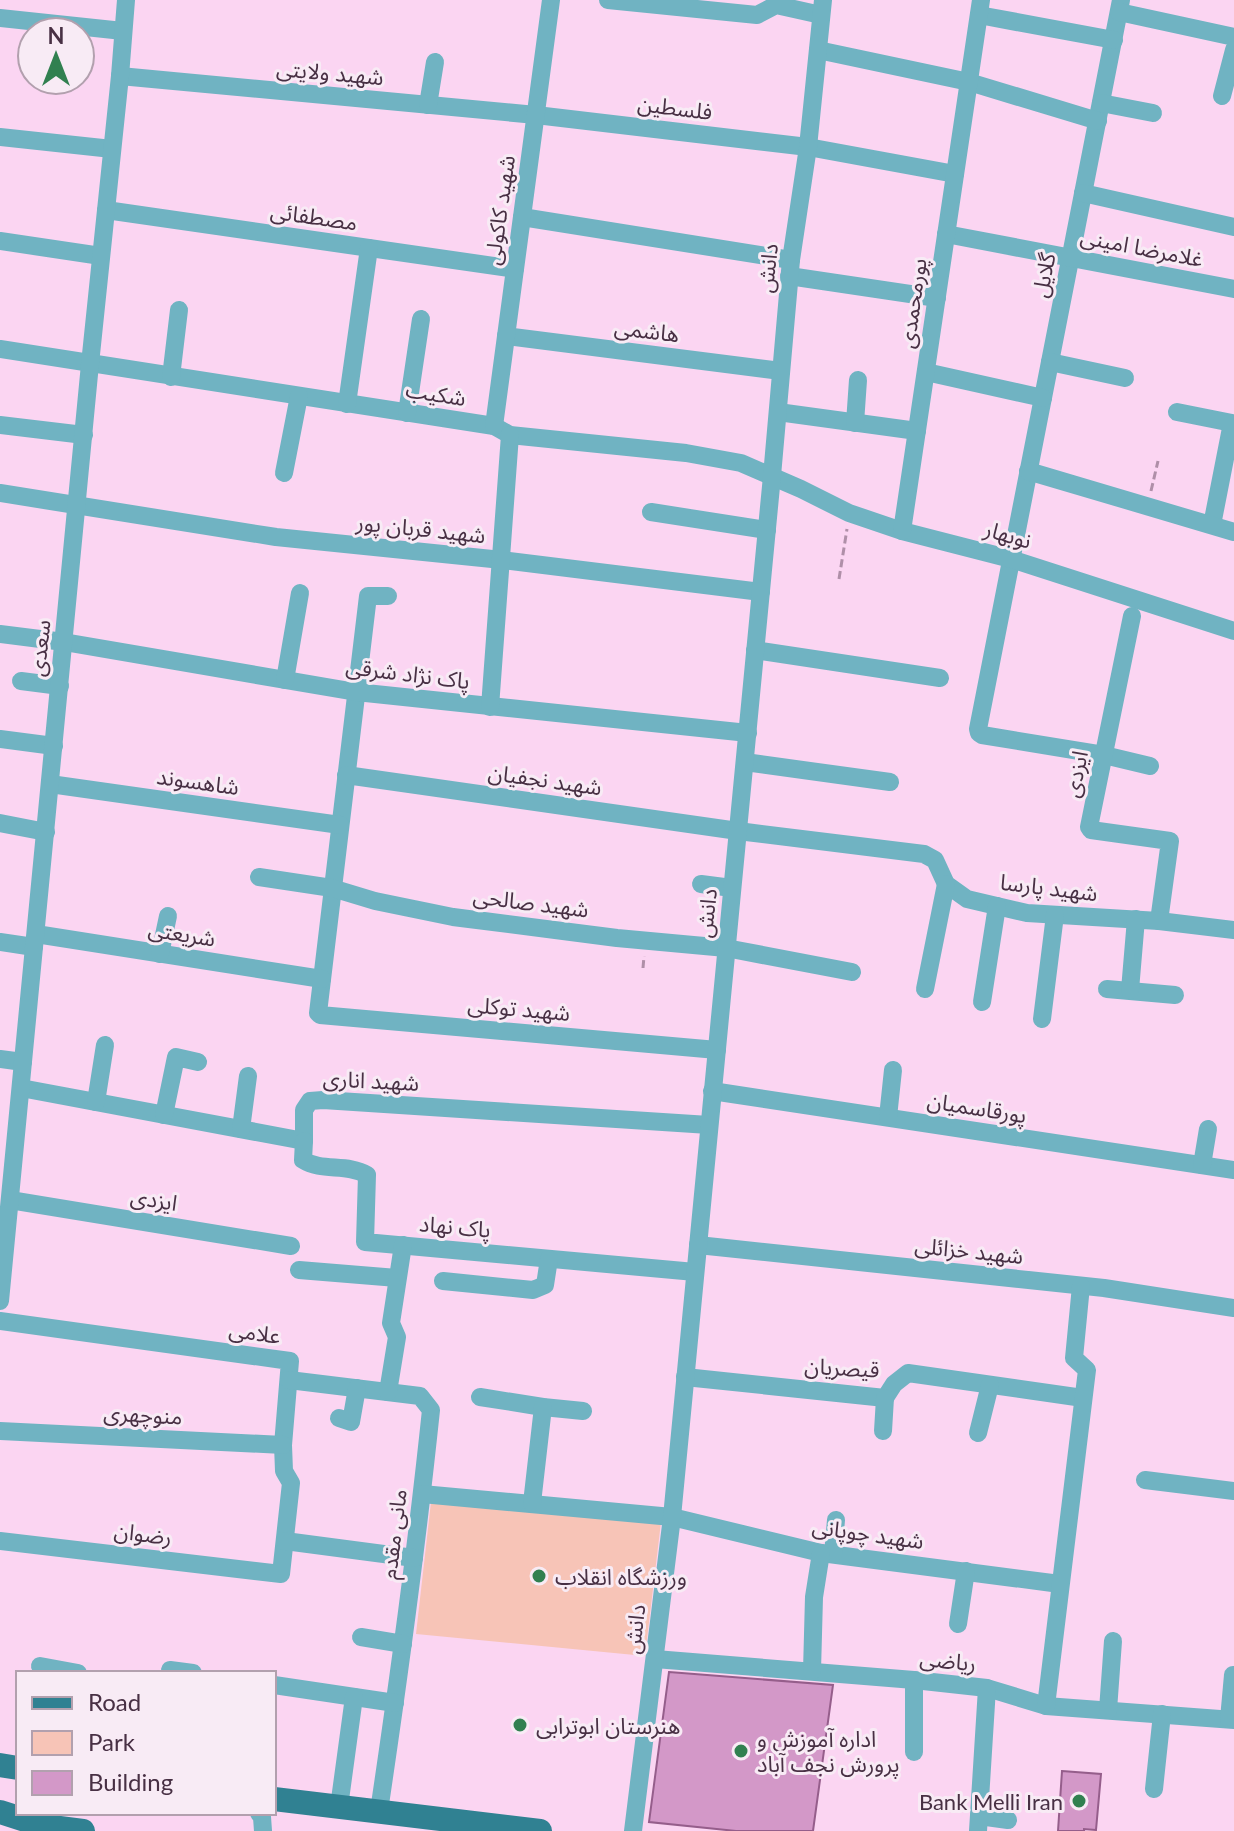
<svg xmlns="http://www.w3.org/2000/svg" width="1234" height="1831" font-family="Lato,'Noto Sans Arabic',sans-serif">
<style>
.green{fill:#f7c4b7}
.building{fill:#d398c8;stroke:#955e8b;stroke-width:2}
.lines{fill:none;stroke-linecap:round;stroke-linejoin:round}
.path{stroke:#af8fa8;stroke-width:3;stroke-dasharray:8 4;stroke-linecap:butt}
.minor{stroke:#70b3c2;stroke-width:18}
.major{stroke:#308192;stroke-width:24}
.poi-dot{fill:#318050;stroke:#f8ebf5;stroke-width:3}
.labels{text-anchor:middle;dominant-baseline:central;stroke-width:6;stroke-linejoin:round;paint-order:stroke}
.street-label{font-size:22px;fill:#483044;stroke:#f8ebf5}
.poi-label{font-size:22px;fill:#483044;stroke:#f8ebf5;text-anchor:start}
</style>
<rect width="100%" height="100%" fill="#fbd5f2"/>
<polygon class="green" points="431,1502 661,1522 645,1656 416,1634"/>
<g class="building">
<polygon points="669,1672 833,1685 813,1831 736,1831 649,1822"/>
<polygon points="1062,1771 1101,1774 1096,1830 1084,1829 1084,1831 1058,1831"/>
</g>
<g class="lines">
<g class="path">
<polyline points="1151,491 1158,461"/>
<polyline points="839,579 847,529"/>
<polyline points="643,968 644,956"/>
</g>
<g class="minor">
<polyline points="608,0 757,15 776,5 821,15"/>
<polyline points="1121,0 978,729 979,733 982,735 1104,755 1150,766"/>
<polyline points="1119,12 1234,37"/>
<polyline points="979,15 1114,40"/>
<polyline points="0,18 123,31"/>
<polyline points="818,50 969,82 1098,121"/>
<polyline points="120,76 536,115 808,147 955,174"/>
<polyline points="1222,96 1234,50"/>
<polyline points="1101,103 1153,113"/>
<polyline points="428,105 435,62"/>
<polyline points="0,137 112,149"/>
<polyline points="1083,193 1234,227"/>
<polyline points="106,210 515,269"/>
<polyline points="522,217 791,260"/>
<polyline points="946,234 1234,289"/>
<polyline points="0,241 101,256"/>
<polyline points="789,276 937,298"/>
<polyline points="506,336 781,371"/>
<polyline points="0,349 494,426 510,435 686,453 741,463 801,489 849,513 902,531 1011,559 1234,631"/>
<polyline points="1050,362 1125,378"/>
<polyline points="926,372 1043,398"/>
<polyline points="171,377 179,310"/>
<polyline points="347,404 369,248"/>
<polyline points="778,412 917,431"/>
<polyline points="1177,412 1232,423 1212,525"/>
<polyline points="407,413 421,319"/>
<polyline points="855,423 858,380"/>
<polyline points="0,425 84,435"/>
<polyline points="494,426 551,0"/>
<polyline points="1028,471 1234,532"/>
<polyline points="284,473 299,396"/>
<polyline points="0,493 276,537 502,560 761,592"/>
<polyline points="651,512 767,530"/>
<polyline points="902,531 981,0"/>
<polyline points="388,596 368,596 318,1013 320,1015 717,1050"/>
<polyline points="1132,616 1089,827 1091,830 1170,841 1159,921"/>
<polyline points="0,634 64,642 356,692 748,733"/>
<polyline points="755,650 940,678"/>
<polyline points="285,680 300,593"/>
<polyline points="21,681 60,686"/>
<polyline points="490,707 510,435"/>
<polyline points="0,739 54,746"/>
<polyline points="745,762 890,782"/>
<polyline points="346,775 738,831 924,854 935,860 946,884 967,899 1027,913 1159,921 1234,930"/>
<polyline points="50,784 340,825"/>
<polyline points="0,823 46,832"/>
<polyline points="259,877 332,888 375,901 453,917 617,938 726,948 852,972"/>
<polyline points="701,884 732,888"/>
<polyline points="36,934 322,979"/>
<polyline points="0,942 34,947"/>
<polyline points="160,954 168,916"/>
<polyline points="925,989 946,884"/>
<polyline points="1107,989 1175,995"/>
<polyline points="1130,990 1136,919"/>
<polyline points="982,1002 997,906"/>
<polyline points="1042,1019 1055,915"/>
<polyline points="0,1059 23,1062"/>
<polyline points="21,1088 304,1141 304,1110 310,1101 323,1100 709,1125"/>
<polyline points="712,1091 1234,1170"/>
<polyline points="96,1102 105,1045"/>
<polyline points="164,1115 176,1057 198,1062"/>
<polyline points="888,1117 893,1070"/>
<polyline points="241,1129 248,1076"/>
<path d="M 304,1141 L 303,1160 C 322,1172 347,1163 367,1175 L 365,1242 L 695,1272"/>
<polyline points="1202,1165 1208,1129"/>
<polyline points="10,1200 291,1246"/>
<polyline points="698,1245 1104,1288 1234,1308"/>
<polyline points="299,1270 397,1278"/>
<polyline points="443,1281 533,1290 545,1285 549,1259"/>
<polyline points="0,1301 90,364 120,76 126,0"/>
<polyline points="0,1321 290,1361 283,1445 284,1471 291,1483 281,1574 0,1541"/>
<polyline points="685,1377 885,1398 894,1384 908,1373 1083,1398"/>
<path d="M 289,1380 L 420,1396 L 431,1410 C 417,1544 399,1677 379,1811"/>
<polyline points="388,1392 397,1337 391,1323 403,1245"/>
<polyline points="480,1397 543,1407 583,1411"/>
<polyline points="339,1418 351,1422 357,1388"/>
<polyline points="0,1431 283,1445"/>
<polyline points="883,1431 885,1398"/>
<polyline points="978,1433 990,1385"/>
<polyline points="1145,1480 1234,1491"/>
<polyline points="422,1494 672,1517 821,1553 1060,1584"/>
<polyline points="532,1503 543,1407"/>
<polyline points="285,1541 414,1558"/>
<polyline points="833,1554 836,1520"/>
<polyline points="958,1624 966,1571"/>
<polyline points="361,1637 403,1644"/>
<polyline points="655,1659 914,1680 987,1688 1046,1706 1234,1720"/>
<polyline points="40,1666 78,1673"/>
<polyline points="170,1670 193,1673"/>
<polyline points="812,1671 814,1597 821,1553"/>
<polyline points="914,1680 914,1752"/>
<polyline points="274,1685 395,1703"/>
<polyline points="1046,1706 1087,1370 1074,1358 1081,1286"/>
<polyline points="1108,1710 1113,1641"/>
<polyline points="1229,1719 1233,1675"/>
<polyline points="1154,1789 1162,1714"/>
<polyline points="339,1807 354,1697"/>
<polyline points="259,1813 262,1817 263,1831"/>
<polyline points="979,1816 1008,1820"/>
<polyline points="633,1831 672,1517 772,476 791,260 808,147 823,0"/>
<polyline points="978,1831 987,1688"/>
</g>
<g class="major">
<polyline points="0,1765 18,1768"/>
<polyline points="274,1799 540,1831"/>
<polyline points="0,1812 44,1826 83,1831"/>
</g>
</g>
<g class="poi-dot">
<circle cx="539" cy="1576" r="8"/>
<circle cx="520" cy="1725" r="8"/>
<circle cx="741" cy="1751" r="8"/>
<circle cx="1079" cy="1801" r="8"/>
</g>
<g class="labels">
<g class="street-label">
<text transform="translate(330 72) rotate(5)">شهید ولایتی</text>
<text transform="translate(675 107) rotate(7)">فلسطین</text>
<text transform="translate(499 210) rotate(-82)">شهید کاکولی</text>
<text transform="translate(314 216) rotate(8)">مصطفائی</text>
<text transform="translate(1142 247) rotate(11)">غلامرضا امینی</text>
<text transform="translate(767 268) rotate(-84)">دانش</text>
<text transform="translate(1043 275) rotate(-79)">گلایل</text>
<text transform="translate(912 303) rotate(-82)">پورمحمدی</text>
<text transform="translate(647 330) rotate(7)">هاشمی</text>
<text transform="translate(436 393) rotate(9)">شکیب</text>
<text transform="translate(421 528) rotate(6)">شهید قربان پور</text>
<text transform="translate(1008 534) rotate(16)">نوبهار</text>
<text transform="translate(39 648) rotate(-84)">سعدی</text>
<text transform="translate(408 673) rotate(7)">پاک نژاد شرقی</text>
<text transform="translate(1075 774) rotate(-78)">ایزدی</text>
<text transform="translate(545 779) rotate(8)">شهید نجفیان</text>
<text transform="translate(198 781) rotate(8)">شاهسوند</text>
<text transform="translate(1049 887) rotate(7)">شهید پارسا</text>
<text transform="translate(531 902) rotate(7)">شهید صالحی</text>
<text transform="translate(706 913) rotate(-84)">دانش</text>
<text transform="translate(182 933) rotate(9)">شریعتی</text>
<text transform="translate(519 1008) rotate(5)">شهید توکلی</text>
<text transform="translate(371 1080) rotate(3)">شهید اناری</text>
<text transform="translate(977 1107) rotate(9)">پورقاسمیان</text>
<text transform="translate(154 1199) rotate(9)">ایزدی</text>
<text transform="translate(455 1226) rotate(5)">پاک نهاد</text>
<text transform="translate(969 1250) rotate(6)">شهید خزائلی</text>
<text transform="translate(255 1332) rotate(8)">علامی</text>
<text transform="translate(842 1367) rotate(3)">قیصریان</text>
<text transform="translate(143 1414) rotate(3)">منوچهری</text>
<text transform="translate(143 1533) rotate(7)">رضوان</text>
<text transform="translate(868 1533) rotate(8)">شهید چوپانی</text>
<text transform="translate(393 1534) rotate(-83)">مانی مقدم</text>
<text transform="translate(634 1629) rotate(-83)">دانش</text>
<text transform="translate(948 1660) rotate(6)">ریاضی</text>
</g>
<g class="poi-label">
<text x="555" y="1576">ورزشگاه انقلاب</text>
<text x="536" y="1725">هنرستان ابوترابی</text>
<text x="757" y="1738">اداره آموزش و<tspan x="757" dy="25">پرورش نجف آباد</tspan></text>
<text x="1063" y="1801" text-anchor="end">Bank Melli Iran</text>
</g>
</g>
<rect x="16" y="1671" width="260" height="144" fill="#f8ebf5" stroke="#b2a0ae" stroke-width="2"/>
<rect x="32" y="1697" width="40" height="12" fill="#308192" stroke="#b2a0ae" stroke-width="2"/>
<text x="88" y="1711" font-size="24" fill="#483044">Road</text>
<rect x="32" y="1731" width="40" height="24" fill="#f7c4b7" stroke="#b2a0ae" stroke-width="2"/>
<text x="88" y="1751" font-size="24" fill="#483044">Park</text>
<rect x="32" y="1771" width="40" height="24" fill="#d398c8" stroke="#b2a0ae" stroke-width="2"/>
<text x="88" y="1791" font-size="24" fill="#483044">Building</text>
<g transform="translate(56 56)"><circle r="38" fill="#f8ebf5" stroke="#b2a0ae" stroke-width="2"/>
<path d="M0-6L14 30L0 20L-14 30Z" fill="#318050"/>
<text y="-12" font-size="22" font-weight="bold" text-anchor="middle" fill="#483044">N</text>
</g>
</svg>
